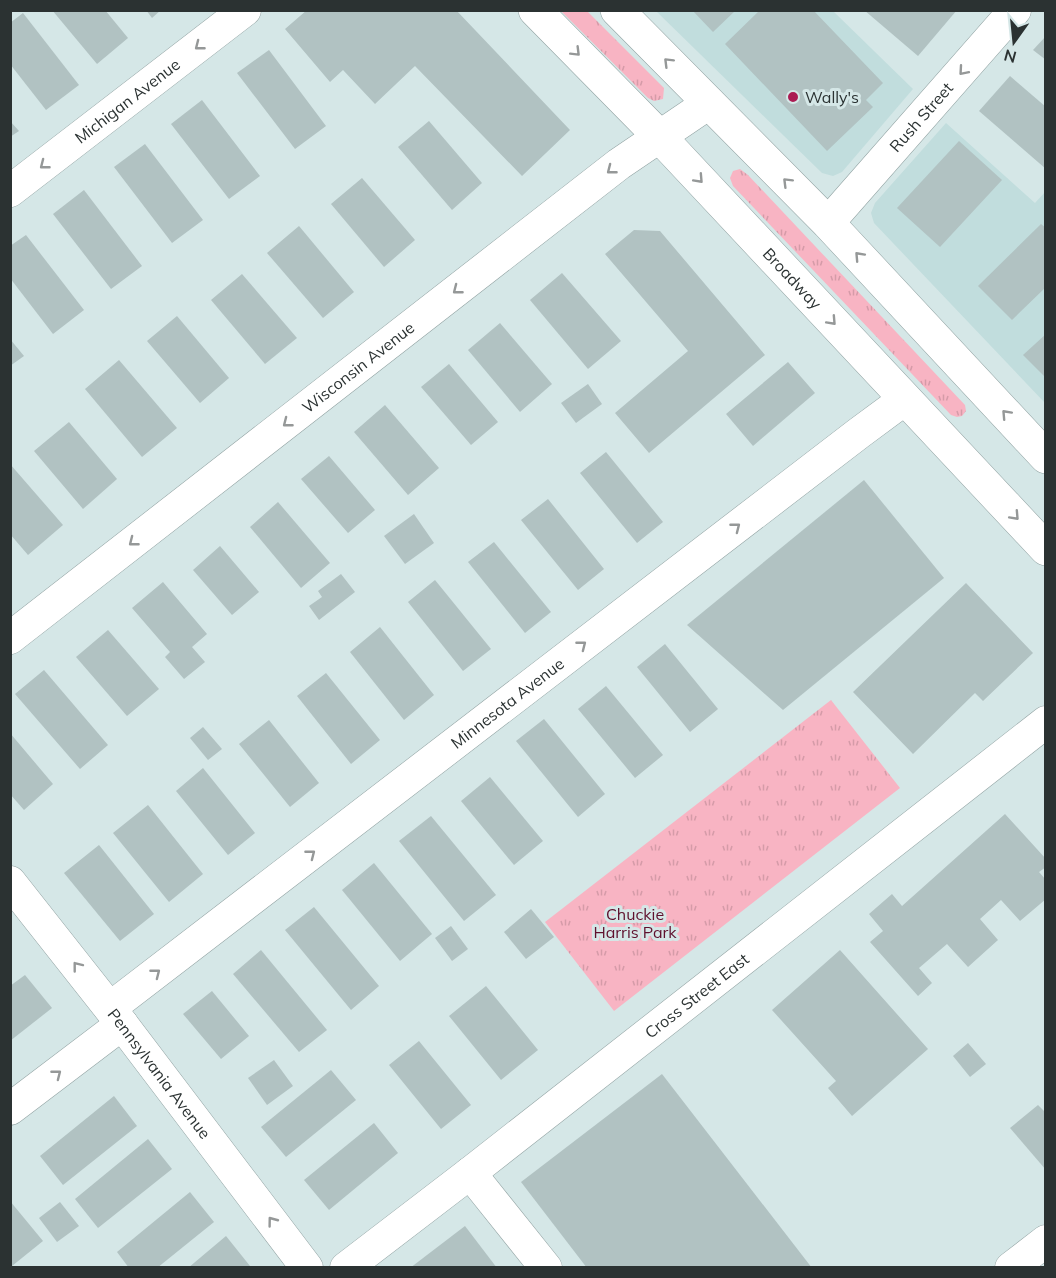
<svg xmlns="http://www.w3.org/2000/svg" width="1056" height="1278" font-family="Mulish,sans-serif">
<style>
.built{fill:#c1dddd}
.grass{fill:url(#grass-tufts)}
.building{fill:#b1c2c2}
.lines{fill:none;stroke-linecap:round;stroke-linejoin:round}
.street-casing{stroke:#92a3a3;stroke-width:33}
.primary-casing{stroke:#92a3a3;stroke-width:34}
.street{stroke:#fff;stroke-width:32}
.primary{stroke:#fff;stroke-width:33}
.oneway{stroke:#959898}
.poi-dot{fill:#ab1b53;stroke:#d5e7e7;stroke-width:2}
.labels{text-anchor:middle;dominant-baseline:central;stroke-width:6;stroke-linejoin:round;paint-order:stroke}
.poi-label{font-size:16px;fill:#2b3232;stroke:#d5e7e7;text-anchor:start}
.street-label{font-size:16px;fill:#2b3232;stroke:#d5e7e7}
.park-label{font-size:16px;fill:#5f102d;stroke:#d5e7e7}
</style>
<defs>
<pattern id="grass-tufts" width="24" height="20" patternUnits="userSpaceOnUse" patternTransform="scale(1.5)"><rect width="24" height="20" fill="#f8b4c3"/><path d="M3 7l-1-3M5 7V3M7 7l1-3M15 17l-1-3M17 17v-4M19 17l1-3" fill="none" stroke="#d59ba8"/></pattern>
</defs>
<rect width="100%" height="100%" fill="#d5e7e7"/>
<g class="built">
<polygon points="656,11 833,11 913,89 842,172 833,176 822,173"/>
<polygon points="946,123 1035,203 1045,192 1045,403 874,223 871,213 875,203"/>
</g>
<g class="grass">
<polygon points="561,11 587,11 664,88 663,99 654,101 648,98"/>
<polygon points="740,169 748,175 965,405 966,411 962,416 957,417 951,415 733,186 730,178 733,171"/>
<polygon points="831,700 900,788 614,1011 545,922"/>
</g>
<g class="building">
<polygon points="52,10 105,10 128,38 97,64"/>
<polygon points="146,10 161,10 152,18"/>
<polygon points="307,10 456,10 570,130 522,176 415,66 375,104 343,70 330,82 285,29"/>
<polygon points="692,10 736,10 713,32"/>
<polygon points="760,10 813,10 883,83 866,100 873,107 827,151 725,44"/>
<polygon points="864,10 957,10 918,56"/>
<polygon points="23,13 79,85 46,110 10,64 10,23"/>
<polygon points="1046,36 1046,60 1033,50"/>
<polygon points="269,50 326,126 295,149 237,73"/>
<polygon points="1010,76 1046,107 1046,169 979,111"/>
<polygon points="202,100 260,176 229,199 171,124"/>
<polygon points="10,121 19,131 10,137"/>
<polygon points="429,121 482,183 452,210 398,147"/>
<polygon points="959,141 1002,180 940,247 897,208"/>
<polygon points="145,144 203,220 172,243 114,167"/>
<polygon points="362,178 415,240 384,267 331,204"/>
<polygon points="84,190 142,266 111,289 53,214"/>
<polygon points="1041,224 1046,228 1046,287 1012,320 978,286"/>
<polygon points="299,226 354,292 323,318 267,253"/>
<polygon points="634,230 660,231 765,355 649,453 615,413 688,351 605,254"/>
<polygon points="26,235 84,310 53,334 10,278 10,246"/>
<polygon points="562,273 621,341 588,369 530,300"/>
<polygon points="242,274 297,338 265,364 211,300"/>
<polygon points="177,316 229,378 200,403 147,341"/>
<polygon points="500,323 552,384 520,412 468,350"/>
<polygon points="1046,334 1046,378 1023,355"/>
<polygon points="10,339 24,356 10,366"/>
<polygon points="119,360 177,428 142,457 85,389"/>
<polygon points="788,362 815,393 753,446 726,414"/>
<polygon points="449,364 498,422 471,445 421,387"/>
<polygon points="588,384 602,404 576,423 561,403"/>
<polygon points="385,405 439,468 408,495 354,432"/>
<polygon points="69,422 117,479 83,509 34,451"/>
<polygon points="606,452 663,522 637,543 580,473"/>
<polygon points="329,456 375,510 348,533 301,479"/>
<polygon points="10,464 63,525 28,555 10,534"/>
<polygon points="864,480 944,578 783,710 687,625"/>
<polygon points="548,499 604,569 578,590 521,520"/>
<polygon points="278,502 330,563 301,588 250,527"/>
<polygon points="414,514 434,543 405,564 384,536"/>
<polygon points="494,542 551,612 525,633 468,562"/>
<polygon points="220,546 259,592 232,615 193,570"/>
<polygon points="341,574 355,592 319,620 309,606 322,597 318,591"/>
<polygon points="435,580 491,649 463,671 408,602"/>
<polygon points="163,582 207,634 192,647 205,662 184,679 165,657 170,652 132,608"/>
<polygon points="966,583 1033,653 983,701 975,693 913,754 853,692"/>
<polygon points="380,627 434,695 404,720 350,652"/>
<polygon points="108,630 159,689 127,716 76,657"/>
<polygon points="665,644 718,709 690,732 637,667"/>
<polygon points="44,670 108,745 80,769 15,694"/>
<polygon points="326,673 380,740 351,764 297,696"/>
<polygon points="606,686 663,755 635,778 578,709"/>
<polygon points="544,719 605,794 578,817 516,741"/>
<polygon points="269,720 319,783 290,807 239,744"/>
<polygon points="203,727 222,749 208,760 190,738"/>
<polygon points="10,733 53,784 24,810 10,794"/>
<polygon points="203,768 255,833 228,855 176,791"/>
<polygon points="490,777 543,841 514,865 461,801"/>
<polygon points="148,805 203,874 169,902 113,833"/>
<polygon points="1005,814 1046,859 1046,867 1039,872 1046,880 1046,899 1020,921 1001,900 980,919 998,940 968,967 947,944 919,968 932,983 918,996 870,942 883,931 869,914 892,894 902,906"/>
<polygon points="431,816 496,895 464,921 399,841"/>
<polygon points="99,845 154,914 120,941 64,873"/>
<polygon points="374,863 432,934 400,961 342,890"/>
<polygon points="314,907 379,986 351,1010 285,930"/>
<polygon points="531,909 554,937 526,959 504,932"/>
<polygon points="451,926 468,949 452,961 435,938"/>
<polygon points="261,950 327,1030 299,1052 233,974"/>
<polygon points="840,950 928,1049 852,1116 828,1088 836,1081 772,1010"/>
<polygon points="25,975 52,1008 10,1041 10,986"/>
<polygon points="486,986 538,1050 501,1080 449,1016"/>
<polygon points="212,991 249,1036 221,1059 183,1014"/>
<polygon points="419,1041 471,1105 441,1129 389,1065"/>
<polygon points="968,1043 986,1064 970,1077 953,1056"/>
<polygon points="274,1060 293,1086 267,1105 248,1078"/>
<polygon points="331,1070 356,1100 286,1157 261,1127"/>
<polygon points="662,1074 812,1268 587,1268 521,1182"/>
<polygon points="114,1096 137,1126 63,1185 40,1156"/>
<polygon points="1038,1105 1046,1113 1046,1170 1010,1128"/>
<polygon points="374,1123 398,1153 329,1210 304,1180"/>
<polygon points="148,1139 172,1169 98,1228 75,1199"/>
<polygon points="190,1192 214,1222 157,1268 129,1268 117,1252"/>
<polygon points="10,1201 43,1241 12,1266 10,1264"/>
<polygon points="60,1202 79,1226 57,1242 39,1218"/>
<polygon points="465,1226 497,1268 410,1268"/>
<polygon points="226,1236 250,1266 249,1268 188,1268"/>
</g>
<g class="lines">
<g class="street-casing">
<g id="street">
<path id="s1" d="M 10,191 L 245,10"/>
<path id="s2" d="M 828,223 L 1015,10"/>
<path id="s3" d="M 10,638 L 619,164 L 709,103"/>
<path id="s4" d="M 10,882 L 122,1024 L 307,1268"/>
<path id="s5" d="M 110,1008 L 859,433 L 905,399"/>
<polyline points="10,1109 122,1024"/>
<polyline points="470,1173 546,1268"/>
<path id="s6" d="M 346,1268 L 470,1173 L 1046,722"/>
<polyline points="1011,1268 1046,1241"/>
</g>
</g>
<g class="primary-casing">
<g id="primary">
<path id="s7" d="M 535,10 L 659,136 L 1046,549"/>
<polyline points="617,10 828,223 1046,457"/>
</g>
</g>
<use href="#street" class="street"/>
<use href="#primary" class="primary"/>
</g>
<defs><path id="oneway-chevron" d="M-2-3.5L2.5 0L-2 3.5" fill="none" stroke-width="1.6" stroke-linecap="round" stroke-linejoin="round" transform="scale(1.5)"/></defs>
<g class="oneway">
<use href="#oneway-chevron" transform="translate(199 46) rotate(142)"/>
<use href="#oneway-chevron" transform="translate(576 52) rotate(45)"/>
<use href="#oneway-chevron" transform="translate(668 62) rotate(-135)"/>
<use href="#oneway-chevron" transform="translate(963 71) rotate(131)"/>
<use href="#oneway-chevron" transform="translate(44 165) rotate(142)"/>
<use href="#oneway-chevron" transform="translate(611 170) rotate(142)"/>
<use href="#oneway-chevron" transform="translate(699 179) rotate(47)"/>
<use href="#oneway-chevron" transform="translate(787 182) rotate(-135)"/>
<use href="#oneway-chevron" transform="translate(859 256) rotate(-133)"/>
<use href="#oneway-chevron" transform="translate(457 290) rotate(142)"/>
<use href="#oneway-chevron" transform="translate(832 321) rotate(47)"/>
<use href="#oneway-chevron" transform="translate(1006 414) rotate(-133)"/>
<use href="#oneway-chevron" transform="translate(287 423) rotate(142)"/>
<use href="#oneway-chevron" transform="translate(1015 516) rotate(47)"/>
<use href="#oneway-chevron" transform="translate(736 527) rotate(-38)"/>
<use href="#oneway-chevron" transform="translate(133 542) rotate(142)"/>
<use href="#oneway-chevron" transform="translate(582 645) rotate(-38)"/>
<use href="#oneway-chevron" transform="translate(311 854) rotate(-38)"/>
<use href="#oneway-chevron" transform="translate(77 966) rotate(-128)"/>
<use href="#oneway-chevron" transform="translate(156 973) rotate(-38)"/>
<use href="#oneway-chevron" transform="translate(57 1074) rotate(-38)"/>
<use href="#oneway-chevron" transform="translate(272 1221) rotate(-127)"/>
</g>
<circle class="poi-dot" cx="793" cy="97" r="6"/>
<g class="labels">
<g class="poi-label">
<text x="805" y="97">Wally's</text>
</g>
<g class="street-label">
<text stroke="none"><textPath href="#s1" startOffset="148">Michigan Avenue</textPath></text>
<text stroke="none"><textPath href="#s2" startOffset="141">Rush Street</textPath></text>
<text stroke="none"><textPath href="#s7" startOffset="372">Broadway</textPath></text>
<text stroke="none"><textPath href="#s3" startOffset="441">Wisconsin Avenue</textPath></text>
<text stroke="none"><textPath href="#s5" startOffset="501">Minnesota Avenue</textPath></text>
<text stroke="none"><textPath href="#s6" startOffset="444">Cross Street East</textPath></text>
<text stroke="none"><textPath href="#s4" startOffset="243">Pennsylvania Avenue</textPath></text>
</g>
<g class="park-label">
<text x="635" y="914">Chuckie<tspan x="635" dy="18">Harris Park</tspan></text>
</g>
</g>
<rect width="1056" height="1278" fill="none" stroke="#2b3232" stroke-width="24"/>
<g transform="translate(1014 42) rotate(195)" stroke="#d5e7e7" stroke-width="4.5" paint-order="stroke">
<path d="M0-4.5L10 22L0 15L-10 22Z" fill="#2b3232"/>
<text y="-9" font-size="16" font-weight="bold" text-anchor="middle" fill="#2b3232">N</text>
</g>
</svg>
